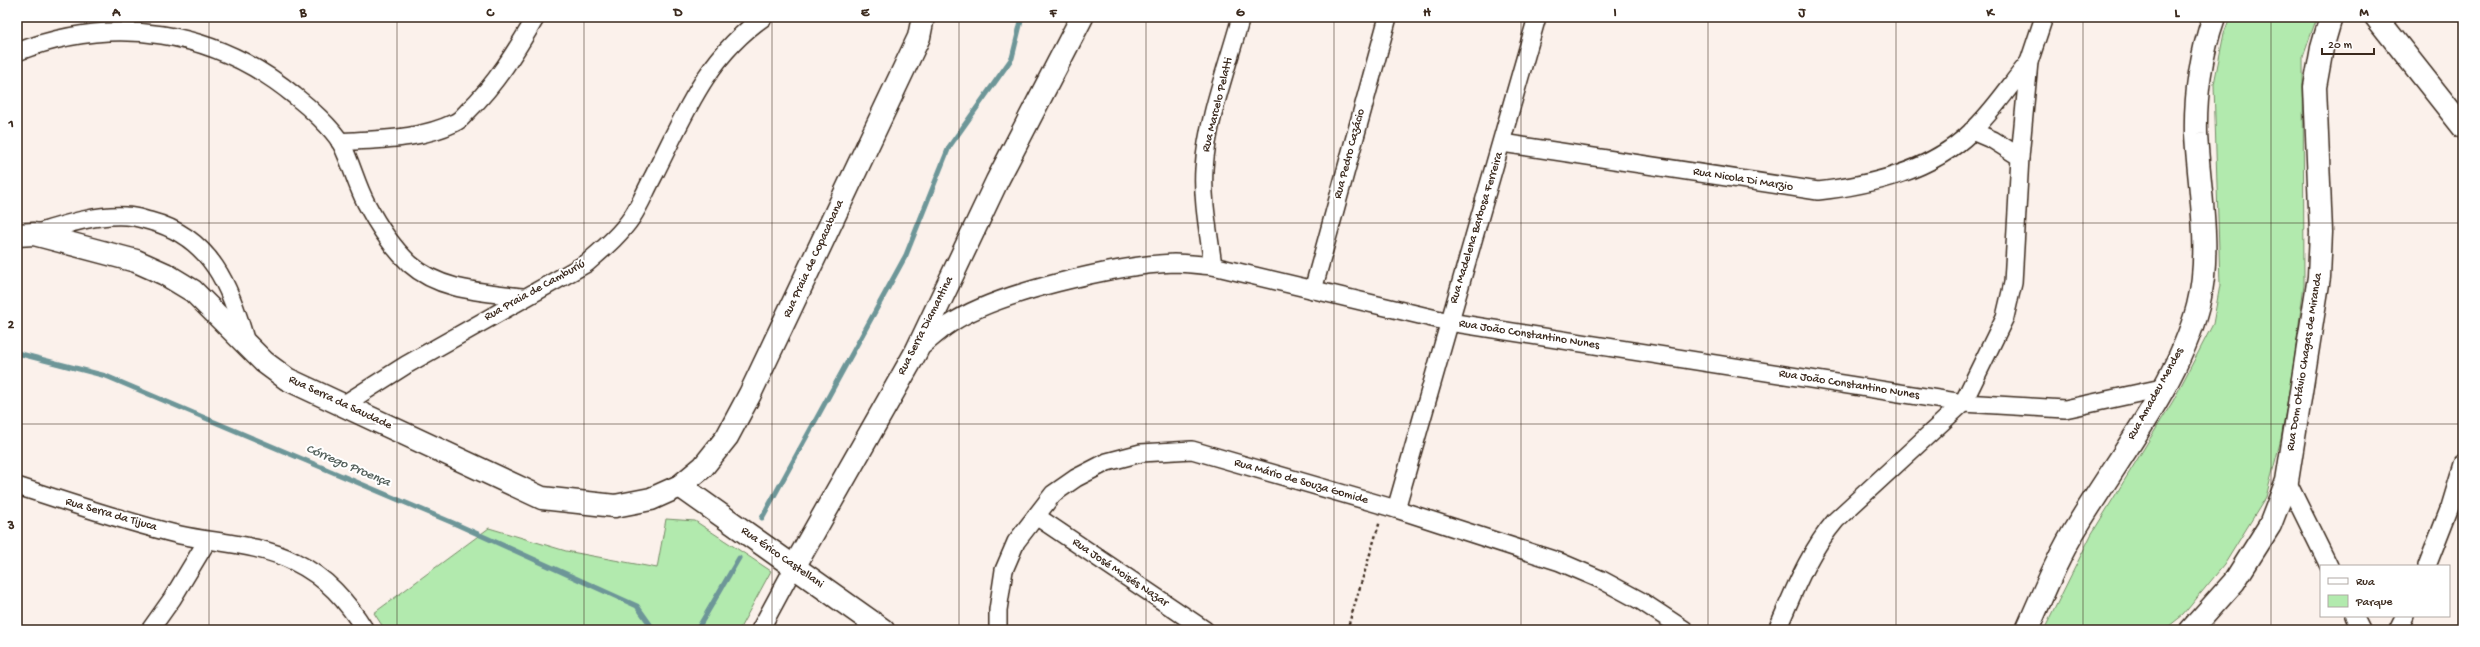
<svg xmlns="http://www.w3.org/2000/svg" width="2480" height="647" font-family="'Gochi Hand',sans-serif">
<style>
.park{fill:#b2eaae;stroke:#768a66}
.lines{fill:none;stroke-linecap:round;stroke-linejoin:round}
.stream{stroke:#6d9698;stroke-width:5}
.street-casing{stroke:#3b2a1e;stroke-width:20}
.secondary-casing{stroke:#3b2a1e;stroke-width:25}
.path{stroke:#3b2a1e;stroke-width:2.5;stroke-dasharray:3 3;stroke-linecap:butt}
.street{stroke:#fff;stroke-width:17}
.secondary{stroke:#fff;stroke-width:22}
.grid{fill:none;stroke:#3b2a1e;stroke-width:1;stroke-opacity:0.55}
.labels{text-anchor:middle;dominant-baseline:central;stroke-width:4;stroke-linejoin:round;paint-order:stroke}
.street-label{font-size:12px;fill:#3b2a1e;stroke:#fff}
.water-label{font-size:13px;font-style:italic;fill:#54605b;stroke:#fff}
.neatline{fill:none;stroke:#3b2a1e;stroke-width:1.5}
.grid-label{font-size:13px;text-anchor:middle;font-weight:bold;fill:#3b2a1e}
</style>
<rect width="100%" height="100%" fill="#fbf1eb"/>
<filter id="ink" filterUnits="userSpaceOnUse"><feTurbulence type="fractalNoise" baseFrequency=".025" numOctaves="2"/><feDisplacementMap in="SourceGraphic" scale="8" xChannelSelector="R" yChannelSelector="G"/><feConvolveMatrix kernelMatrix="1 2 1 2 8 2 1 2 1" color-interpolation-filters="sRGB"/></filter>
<g filter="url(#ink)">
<g class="park">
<polygon points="2230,17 2317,17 2303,57 2304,285 2294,362 2281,439 2266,497 2224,565 2183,615 2164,630 2044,630 2091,535 2173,401 2213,324 2220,285 2214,84 2224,33"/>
<polygon points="666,519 695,521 771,571 739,630 385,630 374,613 489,528 566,551 657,568"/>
</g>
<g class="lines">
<g class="stream">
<polyline points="17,353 106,376 458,525 637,606 654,630"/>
<polyline points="762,518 906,255 949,147 1012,58 1022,17"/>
<polyline points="697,630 739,558"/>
</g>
<g class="street-casing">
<g id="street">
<path d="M 17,52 C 114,14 215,30 295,96 C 309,107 332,128 341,143 C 351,162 356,184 366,203 C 377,224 393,248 410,264 C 440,291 485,292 522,297"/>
<polyline points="1972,131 1993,140 2020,157"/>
<path d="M 340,142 C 378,139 419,140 454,123 C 460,121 464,115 468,111 C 496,84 516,51 536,17"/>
<path d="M 1502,143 L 1818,191 C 1872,185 1931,171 1971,132 C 1993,112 2010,85 2029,62"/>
<path d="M 34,234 C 64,225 95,214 126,216 C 134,216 142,219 150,221 C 211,237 231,287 246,343"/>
<path d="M 1213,266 C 1209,234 1202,201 1204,169 C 1207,119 1228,65 1241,17"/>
<polyline points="1313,290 1388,17"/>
<path d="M 919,349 C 929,341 939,331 950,324 C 995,293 1117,265 1174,263 C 1186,263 1200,265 1213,266 L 1449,322 L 1963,403 L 2065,409 L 2162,388"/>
<path d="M 343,405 L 406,365 L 587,263 C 603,249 620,235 632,217 C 640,205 646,190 653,177 C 684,116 706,57 764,17"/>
<polyline points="2287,481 2329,566"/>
<path d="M 17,486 C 71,503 125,522 180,535 C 217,543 260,544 295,562 C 326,577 347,601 365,630"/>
<polyline points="1396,509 1537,17"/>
<polyline points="1036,516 1205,630"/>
<polyline points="2427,566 2450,507 2463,464"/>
<polyline points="2354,616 2361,630"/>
<polyline points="150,630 172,599 207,541"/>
<polyline points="760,630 794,567"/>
<polyline points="998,630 998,610 1004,570 1016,542 1053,494 1076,478 1107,462 1141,453 1192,450 1396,509 1560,562 1602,580 1641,601 1685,630"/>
<path d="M 1777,630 C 1794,591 1808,553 1836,520 L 1963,403 L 2005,317 L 2013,283 L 2020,157 L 2029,62 L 2044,17"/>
<polyline points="2398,630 2405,616"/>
</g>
</g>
<g class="secondary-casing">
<g id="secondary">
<polyline points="2376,17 2463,127"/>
<polyline points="17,235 34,234 136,261 165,274 193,291 264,362 287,379 542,498 615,506 651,499 680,486 703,467 727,437 750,394 919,37 923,17"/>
<polyline points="680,486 883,630"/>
<polyline points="794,567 916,352 997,181 1082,17"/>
<path d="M 2027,630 C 2043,594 2058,556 2079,523 C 2119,457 2179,381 2198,306 C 2212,251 2199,190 2196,134 C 2195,96 2201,53 2214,17"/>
<polyline points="2191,630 2234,582 2270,525 2287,481 2319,277 2321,232 2315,87 2322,48 2331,17"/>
</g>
</g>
<polyline class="path" points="1347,630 1380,521"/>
<use href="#street" class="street"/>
<use href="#secondary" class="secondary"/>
</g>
</g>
<path class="grid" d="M 209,17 L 209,630M 397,17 L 397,630M 584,17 L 584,630M 772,17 L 772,630M 959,17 L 959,630M 1146,17 L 1146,630M 1334,17 L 1334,630M 1521,17 L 1521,630M 1708,17 L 1708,630M 1896,17 L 1896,630M 2083,17 L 2083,630M 2271,17 L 2271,630M 17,223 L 2463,223M 17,424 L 2463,424"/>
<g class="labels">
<g class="street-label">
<text transform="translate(1218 105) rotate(-76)">Rua Marcelo Pelatti</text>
<text transform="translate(1350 154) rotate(-75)">Rua Pedro Cazácio</text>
<text transform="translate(1743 180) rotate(9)">Rua Nicola Di Marzio</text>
<text transform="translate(1477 228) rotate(-73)">Rua Madelena Barbosa Ferreira</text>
<text transform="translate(814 259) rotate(-65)">Rua Praia de Copacabana</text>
<text transform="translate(535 291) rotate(-29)">Rua Praia de Camburiú</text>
<text transform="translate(926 326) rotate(-63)">Rua Serra Diamantina</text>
<text transform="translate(1529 335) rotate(9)">Rua João Constantino Nunes</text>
<text transform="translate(2305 362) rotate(-81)">Rua Dom Otávio Chagas de Miranda</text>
<text transform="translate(1849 385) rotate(9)">Rua João Constantino Nunes</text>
<text transform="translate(2156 394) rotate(-61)">Rua Amadeu Mendes</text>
<text transform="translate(340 403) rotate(25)">Rua Serra da Saudade</text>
<text transform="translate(1301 482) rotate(16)">Rua Mário de Souza Gomide</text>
<text transform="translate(111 515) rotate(16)">Rua Serra da Tijuca</text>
<text transform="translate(782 558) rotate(35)">Rua Érico Castellani</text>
<text transform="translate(1120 573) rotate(34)">Rua José Moisés Nazar</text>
</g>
<g class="water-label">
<text transform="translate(348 466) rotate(23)">Córrego Proença</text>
</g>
</g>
<rect width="2480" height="647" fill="none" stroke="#fff" stroke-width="44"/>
<rect x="2320" y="565" width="130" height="52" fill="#ffffff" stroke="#b1aaa5"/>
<rect x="2328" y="578" width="20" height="6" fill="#ffffff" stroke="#b1aaa5"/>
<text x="2356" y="585" font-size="12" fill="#3b2a1e">Rua</text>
<rect x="2328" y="595" width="20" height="12" fill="#b2eaae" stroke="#b1aaa5"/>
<text x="2356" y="605" font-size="12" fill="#3b2a1e">Parque</text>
<path d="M2322 48v6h52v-6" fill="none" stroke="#3b2a1e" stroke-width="2"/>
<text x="2328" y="48" font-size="12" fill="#3b2a1e" stroke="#ffffff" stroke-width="3" paint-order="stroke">20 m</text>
<rect x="22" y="22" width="2436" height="603" class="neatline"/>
<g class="grid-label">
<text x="116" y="16">A</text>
<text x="303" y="16">B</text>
<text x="490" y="16">C</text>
<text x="678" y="16">D</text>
<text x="865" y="16">E</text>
<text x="1053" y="16">F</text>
<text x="1240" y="16">G</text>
<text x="1427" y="16">H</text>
<text x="1615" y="16">I</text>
<text x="1802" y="16">J</text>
<text x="1990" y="16">K</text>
<text x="2177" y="16">L</text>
<text x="2364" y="16">M</text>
<text x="11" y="127">1</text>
<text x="11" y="328">2</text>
<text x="11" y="529">3</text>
</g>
</svg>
